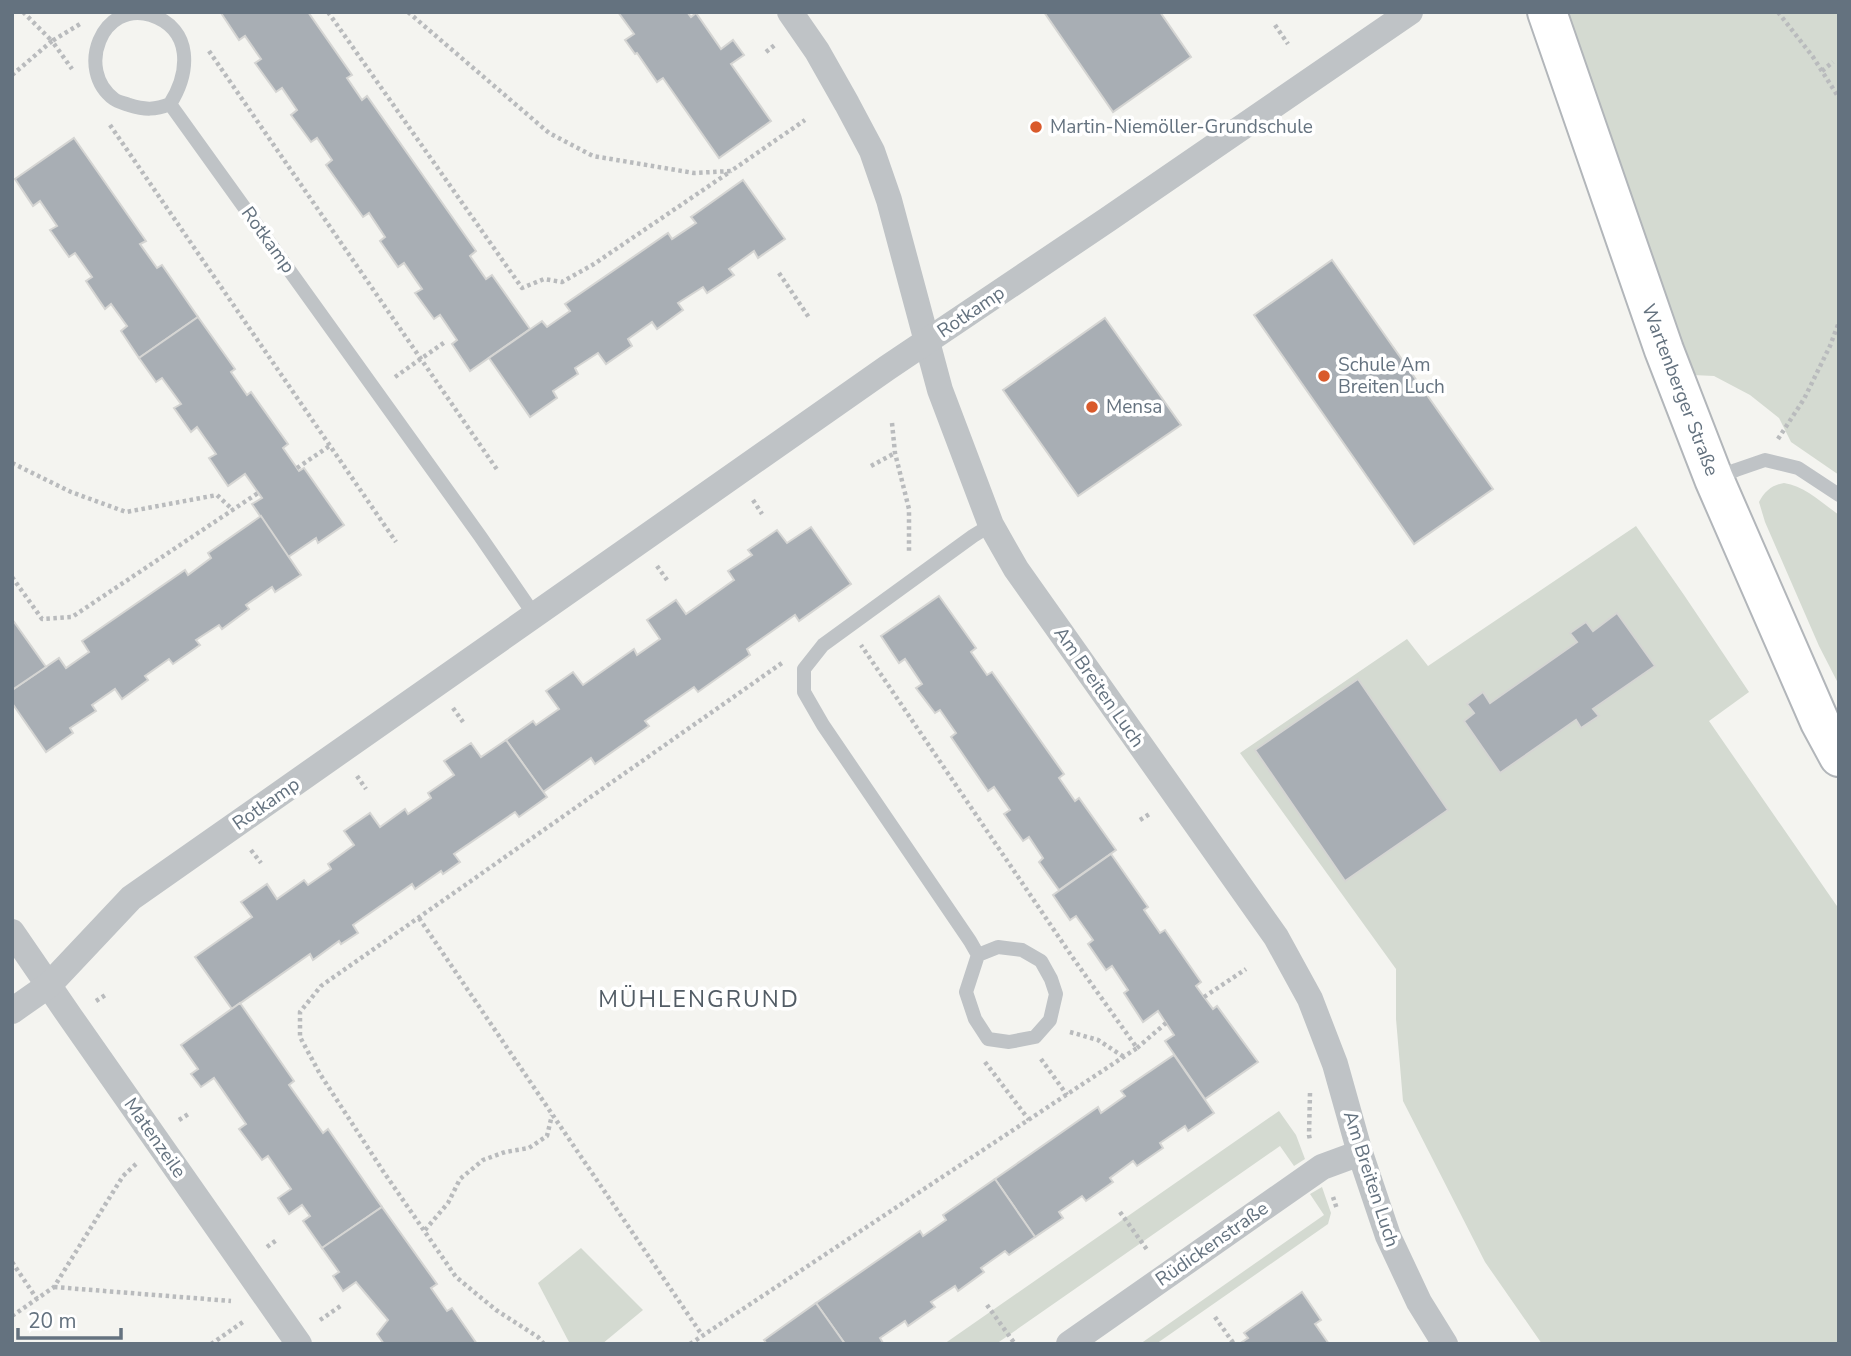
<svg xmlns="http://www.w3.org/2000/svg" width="1851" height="1356" font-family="'Nunito Sans',sans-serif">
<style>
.green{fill:#d4dad1}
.building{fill:#a8aeb4;stroke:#d5d5d3;stroke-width:2}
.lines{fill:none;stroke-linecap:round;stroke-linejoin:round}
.secondary-casing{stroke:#b2b6ba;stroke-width:42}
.path{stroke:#b9bbbd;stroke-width:4.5;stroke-dasharray:3.5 3.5;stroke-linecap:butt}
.lane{stroke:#bfc3c6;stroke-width:14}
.street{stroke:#bfc3c6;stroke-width:26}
.secondary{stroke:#fff;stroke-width:38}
.poi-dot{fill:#d95a2b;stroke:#fff;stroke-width:2.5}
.labels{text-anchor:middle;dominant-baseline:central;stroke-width:7;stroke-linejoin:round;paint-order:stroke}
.poi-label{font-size:19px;fill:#64727f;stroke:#fff;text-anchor:start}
.street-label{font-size:19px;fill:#64727f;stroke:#fff}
.quarter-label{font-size:23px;letter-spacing:2px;fill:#525c65;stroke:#fff}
</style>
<rect width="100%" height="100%" fill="#f4f4f0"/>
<g class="green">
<polygon points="1568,12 1839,12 1839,475 1791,442 1779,418 1750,395 1714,376 1693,375"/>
<path d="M 1784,483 C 1805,486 1822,503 1839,515 L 1839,685 L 1819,646 L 1765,522 L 1759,502 C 1765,491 1772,485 1784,483 Z"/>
<polygon points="1636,526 1684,595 1749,692 1709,721 1839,909 1839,1344 1542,1344 1485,1262 1403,1101 1396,1019 1396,969 1240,753 1407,639 1428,666"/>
<polygon points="1279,1111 1296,1135 1305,1159 1294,1166 1280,1146 996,1344 944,1344"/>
<polygon points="1322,1187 1331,1213 1328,1224 1156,1344 1140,1344 1324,1215 1310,1194"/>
<polygon points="581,1248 643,1310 602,1344 570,1344 538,1283"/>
</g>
<g class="building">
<polygon points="222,12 308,12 352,75 347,78 362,100 367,96 476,251 470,256 486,279 492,275 530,329 470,371 452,344 457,340 440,315 434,319 415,293 422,289 404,263 398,267 380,241 385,237 369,213 363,217 326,165 332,160 317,138 311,142 291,115 297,110 282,88 276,92 255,63 261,59 245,36 239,40 221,13"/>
<polygon points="618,12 687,12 691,17 696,13 721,49 733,40 744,55 731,64 771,121 719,158 663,78 657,82 637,53 635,54 625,40 634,34"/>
<polygon points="1044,12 1160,12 1191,57 1113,112"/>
<polygon points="74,138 146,241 140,244 157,268 162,265 198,317 139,358 121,331 127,326 111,304 105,309 86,281 92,277 75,253 69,257 50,230 57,226 40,201 33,206 15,179"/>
<polygon points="743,180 785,239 758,258 754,251 729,269 734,275 707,293 703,287 678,303 683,310 657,329 652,322 628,339 632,346 606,364 598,353 575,368 578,374 553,391 557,398 530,417 489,358 542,321 547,327 570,311 565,304 668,233 672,239 696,223 691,217"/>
<polygon points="1332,260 1493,489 1414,544 1254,315"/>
<polygon points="198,317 235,369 231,372 247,395 251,392 288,444 283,448 297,468 299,471 304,468 344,525 318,543 316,538 288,557 252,504 262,498 245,474 228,486 209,458 216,454 197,427 191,432 174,408 181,404 162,378 156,382 139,358"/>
<polygon points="1105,318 1181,425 1078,496 1003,390"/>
<polygon points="261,516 301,575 275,592 272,587 246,605 249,609 222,629 219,625 196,640 200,645 173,664 169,659 145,676 148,680 122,699 115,689 92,705 96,711 70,728 73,733 46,752 12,703 12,690 59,658 66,668 89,652 82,641 185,570 188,575 211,558 208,553"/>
<polygon points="811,527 851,584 799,621 795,615 747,649 750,655 698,692 694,687 645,721 649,726 595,764 591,758 543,792 506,740 533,721 536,725 559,709 546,691 573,672 583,685 634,649 637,655 660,639 647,620 676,600 686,614 734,580 728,571 752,555 748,550 777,530 787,543"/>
<polygon points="939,596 976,648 971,652 987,675 992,672 1064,774 1059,778 1075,801 1079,798 1116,850 1059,890 1039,862 1043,858 1029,837 1023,841 1004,814 1010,810 994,787 988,791 951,737 956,733 940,710 935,713 916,688 922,684 905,659 899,663 881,636"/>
<polygon points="1617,613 1655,666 1593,709 1599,716 1581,728 1576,720 1500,773 1464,721 1474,713 1467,704 1483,692 1490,703 1577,642 1570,633 1586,622 1593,631"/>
<polygon points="12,619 46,667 12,690"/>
<polygon points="1358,679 1448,810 1345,881 1255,750"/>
<polygon points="506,740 547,797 519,817 515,812 454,854 460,862 443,874 441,871 415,889 412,884 353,925 358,933 341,944 339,941 313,960 310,954 232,1009 195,957 252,917 241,902 267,884 277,899 304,880 308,885 331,869 328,864 354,845 344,831 370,813 380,827 405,809 408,814 431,798 428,793 454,775 444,761 471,743 481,757"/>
<polygon points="1111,854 1148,907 1144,910 1160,933 1165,930 1201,982 1196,986 1204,997 1213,1009 1217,1006 1258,1062 1205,1099 1165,1041 1174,1035 1158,1011 1143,1022 1124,993 1128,990 1112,966 1106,970 1088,944 1093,940 1076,916 1070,920 1053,895"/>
<polygon points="240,1003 294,1081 289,1085 323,1133 328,1129 382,1207 322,1248 303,1221 310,1216 302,1205 289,1214 278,1198 291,1189 268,1156 262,1160 239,1129 246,1124 214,1078 201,1087 191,1074 198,1069 181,1045"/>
<polygon points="1174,1055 1214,1113 1188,1131 1185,1126 1160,1143 1163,1148 1137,1166 1133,1161 1110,1178 1113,1182 1086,1201 1082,1196 1059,1212 1063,1218 1035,1237 995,1179 1098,1107 1101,1113 1125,1096 1121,1091"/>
<polygon points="995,1179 1035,1237 1009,1255 1005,1251 981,1268 984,1272 958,1291 955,1286 931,1302 935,1307 908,1326 905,1321 880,1338 883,1343 881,1344 845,1344 816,1303 920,1231 923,1236 946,1220 943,1215"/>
<polygon points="382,1207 437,1284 431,1288 447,1311 452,1308 477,1344 384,1344 377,1334 388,1320 356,1282 343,1291 333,1276 339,1272 322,1248"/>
<polygon points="1302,1292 1321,1320 1315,1324 1329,1344 1239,1344 1248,1338 1244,1333"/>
<polygon points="816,1303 845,1344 767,1344 764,1340"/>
</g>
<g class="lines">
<g class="secondary-casing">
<polyline id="secondary" points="1547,12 1664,350 1714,479 1820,722 1839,757"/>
</g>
<g class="path">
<polyline points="23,12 52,41 80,24"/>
<polyline points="328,12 522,288 544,279 562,282 594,264 731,171"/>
<polyline points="408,12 549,133 593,156 694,173 731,171 805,120"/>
<polyline points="1778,12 1813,57 1839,98"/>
<polyline points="1275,25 1288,44"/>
<polyline points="209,51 498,471"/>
<polyline points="766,52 776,44"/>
<polyline points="1822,71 1833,62"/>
<polyline points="12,75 52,41 72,69"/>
<polyline points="110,125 396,542"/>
<polyline points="779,273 810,319"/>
<polyline points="395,377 445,342"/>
<polyline points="892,423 895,453 909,509 909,554"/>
<polyline points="1778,439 1804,399 1830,346 1839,322"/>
<polyline points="12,463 71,492 126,512 217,495 233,510"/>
<polyline points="871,466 895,453"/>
<polyline points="297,468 331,445"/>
<polyline points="753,500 762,514"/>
<polyline points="657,566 667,580"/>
<polyline points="12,577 42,619 72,617 258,493"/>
<polyline points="453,708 463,722"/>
<polyline points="357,776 366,789"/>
<polyline points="1140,820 1151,813"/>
<polyline points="251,850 261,863"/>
<polyline points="419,918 702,1335"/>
<polyline points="1204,997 1246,969"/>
<polyline points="96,1001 107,994"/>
<polyline points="1070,1032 1098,1040 1124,1057"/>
<polyline points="1137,1048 1166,1023"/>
<polyline points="1041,1059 1067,1095"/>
<polyline points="985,1062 1029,1120"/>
<polyline points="1310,1093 1309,1135 1310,1140"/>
<polyline points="179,1120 190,1113"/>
<polyline points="1333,1197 1337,1209"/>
<polyline points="1120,1212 1148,1251"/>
<polyline points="425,1230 448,1203 460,1179 483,1160 505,1152 529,1148 547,1136 552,1115"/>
<polyline points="267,1247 278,1239"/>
<polyline points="12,1262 37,1299"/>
<polyline points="54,1287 231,1301"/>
<polyline points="987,1305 1015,1344"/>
<polyline points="12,1316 54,1287 123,1176 136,1164"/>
<polyline points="1215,1317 1234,1344"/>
<polyline points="320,1320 342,1305"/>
<polyline points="211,1344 243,1322"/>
<polyline points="544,1344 538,1337 496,1310 456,1277 383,1171 320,1074 300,1037 300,1012 321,986 782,663"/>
<polyline points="690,1344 1137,1048 1073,958 861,645"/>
</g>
<g class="lane">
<path d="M 170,104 C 155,110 145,110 129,105 C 124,103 118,102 114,99 C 75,70 102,0 151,15 C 193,29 190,72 170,104 L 480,536 L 535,616"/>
<polyline points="1716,478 1736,470 1765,460 1798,468 1839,495"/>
<polyline points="978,955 998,947 1022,950 1041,961 1051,979 1056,994 1050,1020 1035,1037 1009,1042 988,1039 975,1019 966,992 978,955 970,941 823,725 804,692 804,669 823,645 973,536 991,525"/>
</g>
<g class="street">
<polyline points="790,12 817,51 847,104 872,151 889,200 940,390 991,525 1016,569 1276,937 1310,999 1335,1064 1360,1153 1388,1236 1419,1302 1445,1344"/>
<polyline points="12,932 71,1018 299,1344"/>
<polyline points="12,1011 49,985 131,898 887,368 1107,220 1410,12"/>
<polyline points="1069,1344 1322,1167 1360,1153"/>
</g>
<use href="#secondary" class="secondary"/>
</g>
<g class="poi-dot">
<circle cx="1036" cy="127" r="7"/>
<circle cx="1324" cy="376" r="7"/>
<circle cx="1092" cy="407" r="7"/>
</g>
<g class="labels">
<g class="poi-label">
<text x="1050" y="127">Martin-Niemöller-Grundschule</text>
<text x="1338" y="365">Schule Am<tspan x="1338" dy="22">Breiten Luch</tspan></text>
<text x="1106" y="407">Mensa</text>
</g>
<g class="street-label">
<text transform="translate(268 240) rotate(54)">Rotkamp</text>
<text transform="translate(971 312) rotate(-34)">Rotkamp</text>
<text transform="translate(1680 390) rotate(69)">Wartenberger Straße</text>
<text transform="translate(1099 687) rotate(55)">Am Breiten Luch</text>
<text transform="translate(266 804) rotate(-35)">Rotkamp</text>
<text transform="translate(155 1138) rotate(55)">Matenzeile</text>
<text transform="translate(1371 1179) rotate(72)">Am Breiten Luch</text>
<text transform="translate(1212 1244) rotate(-35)">Rüdickenstraße</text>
</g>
<g class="quarter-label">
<text x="699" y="999">MÜHLENGRUND</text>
</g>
</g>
<rect width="1851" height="1356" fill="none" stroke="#64727f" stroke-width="28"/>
<path d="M18 1328v10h103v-10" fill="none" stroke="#64727f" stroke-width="3.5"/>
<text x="28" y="1328" font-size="21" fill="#64727f" stroke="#ffffff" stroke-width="5" paint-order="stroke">20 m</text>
</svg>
